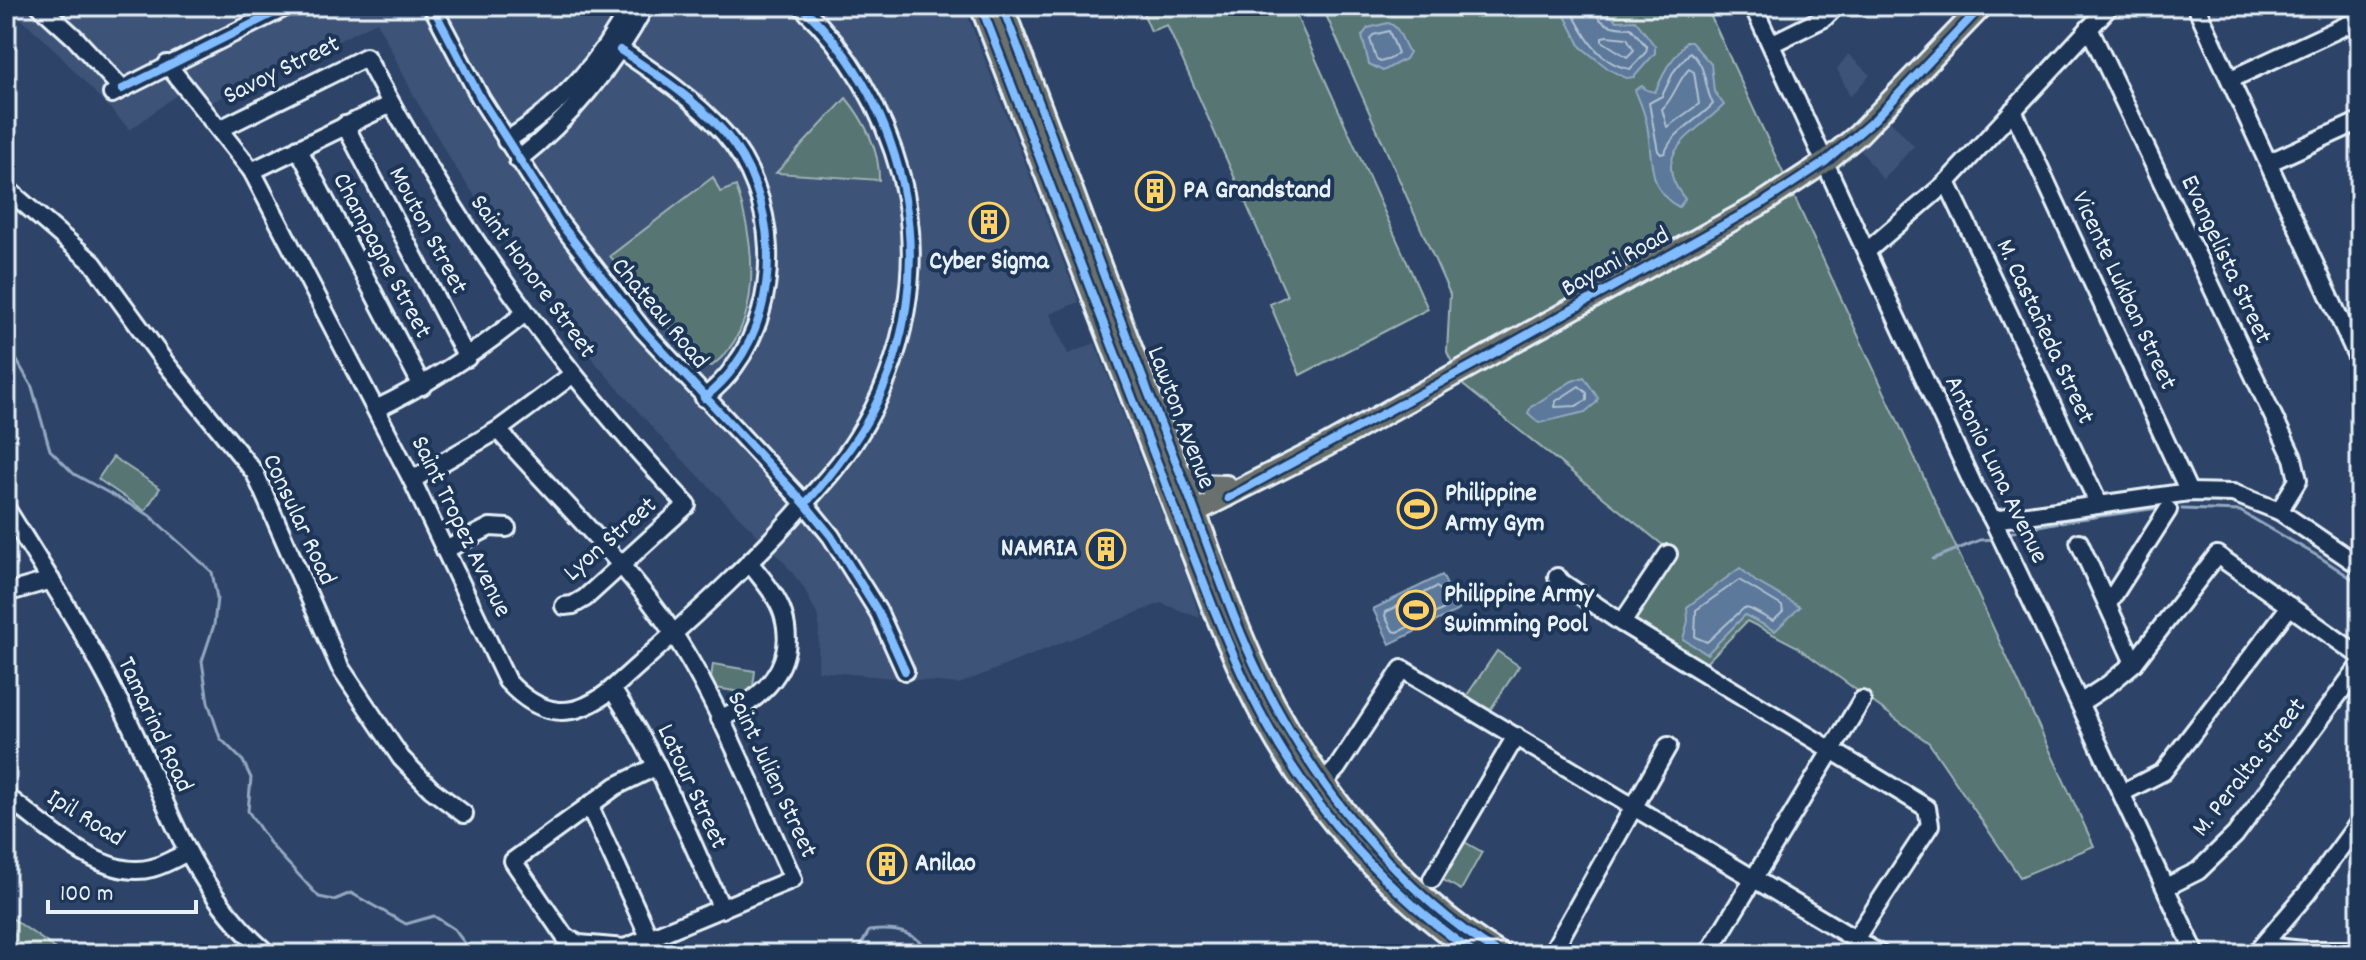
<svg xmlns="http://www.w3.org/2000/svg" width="2366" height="960" font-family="Dekko,sans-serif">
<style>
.built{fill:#3c5277}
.green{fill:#577573;stroke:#a0b3b6;stroke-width:2}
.water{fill:#5b789a;stroke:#93a8c0;stroke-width:2}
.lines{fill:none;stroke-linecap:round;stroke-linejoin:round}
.shore{stroke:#b0c1d2;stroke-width:2}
.stream{stroke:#93a8c0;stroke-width:3}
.minor-casing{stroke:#e8f1f8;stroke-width:22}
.major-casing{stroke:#e8f1f8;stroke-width:26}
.minor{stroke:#1d3557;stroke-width:16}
.major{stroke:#6b706d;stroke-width:20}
.cycleway-casing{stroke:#1d3557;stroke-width:13}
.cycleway{stroke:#80bcff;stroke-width:8}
.labels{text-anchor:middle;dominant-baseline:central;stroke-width:8;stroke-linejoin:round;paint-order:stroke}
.street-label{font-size:26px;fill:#e8f1f8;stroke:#1d3557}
.poi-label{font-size:26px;font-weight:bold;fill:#e8f1f8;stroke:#1d3557;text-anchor:start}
</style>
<rect width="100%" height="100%" fill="#2d4468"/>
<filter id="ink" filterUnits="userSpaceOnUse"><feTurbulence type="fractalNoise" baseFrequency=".0125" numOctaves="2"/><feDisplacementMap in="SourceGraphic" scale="16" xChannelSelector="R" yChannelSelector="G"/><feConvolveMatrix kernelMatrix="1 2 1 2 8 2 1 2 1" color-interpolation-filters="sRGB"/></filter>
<g filter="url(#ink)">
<g class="built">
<polygon points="7,6 964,6 1079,302 1050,314 1068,354 1095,343 1188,580 1200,618 1161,603 959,684 818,671 819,619 804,588 783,561 666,443 593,360 516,255 453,164 416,100 377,22 206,105 190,85 130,130 47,42"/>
<polygon points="1848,54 1870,75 1850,97 1837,69"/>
<polygon points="1889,119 1914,146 1883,180 1859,148"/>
</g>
<g class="green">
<polygon points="1140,6 1292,6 1428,309 1300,375 1270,304 1287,296 1167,25 1151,31"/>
<polygon points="1322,6 1706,6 2094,846 2020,877 1929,743 1796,646 1747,621 1705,664 1632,618 1674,554 1463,385 1447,352 1450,294"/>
<path d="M 846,98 C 864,120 880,150 879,180 L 776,173 Z"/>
<path d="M 713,177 L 720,192 L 736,186 C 755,242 765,325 712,366 L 699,364 L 610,256 Z"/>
<polygon points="113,457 160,488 145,511 98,479"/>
<polygon points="1497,651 1519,666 1490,710 1467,695"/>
<polygon points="713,664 755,671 752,694 710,687"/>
<polygon points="1461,840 1482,852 1461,890 1440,878"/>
<polygon points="6,914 63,954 6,954"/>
</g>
<g class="water">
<polygon points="1560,6 1599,6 1617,21 1635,20 1655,46 1655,53 1634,77 1626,78 1610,70 1581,47"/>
<path d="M 1388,23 C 1400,26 1402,42 1409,52 L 1405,59 L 1383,71 L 1369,64 L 1362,36 L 1368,28 Z"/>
<path d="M 1686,42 L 1691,42 L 1711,64 L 1714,91 L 1724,105 C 1694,135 1647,153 1685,199 L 1679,207 C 1644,190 1654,151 1646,121 C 1644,110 1639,100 1635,90 L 1642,86 L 1647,90 L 1655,92 L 1667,67 Z"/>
<polygon points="1584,377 1598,398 1596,403 1585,412 1539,423 1528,413 1531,407 1572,381"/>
<polygon points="1740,568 1755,581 1800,607 1775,631 1745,615 1707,654 1683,639 1688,621 1687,607"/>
<polygon points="1442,575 1459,610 1390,644 1373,609"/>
</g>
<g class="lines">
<g class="shore">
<path d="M 1569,6 C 1582,32 1598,64 1630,69 L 1646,52 L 1647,47 L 1631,28 C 1615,28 1597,26 1594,6"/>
<polygon points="1389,31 1398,53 1390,59 1380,62 1376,58 1370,39 1373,35"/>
<polygon points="1607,36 1627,38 1634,50 1627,57 1602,41 1602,37"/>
<path d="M 1690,52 C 1708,67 1703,85 1713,104 C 1698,121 1672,131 1665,153 L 1661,154 L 1658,151 L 1649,103 L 1662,96 L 1674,71 Z"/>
<path d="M 1689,69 L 1694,72 L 1699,104 L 1667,127 L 1662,109 C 1675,97 1677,81 1689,69 Z"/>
<polygon points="1579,386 1587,393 1587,400 1576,406 1555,407 1556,401"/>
<polygon points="1739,580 1782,606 1783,612 1773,621 1750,609 1744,608 1707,642 1695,637 1696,610"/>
<path d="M 1436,587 C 1442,589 1448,602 1446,608 L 1398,632 L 1393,631 L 1385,616 L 1386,612 Z"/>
</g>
<g class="stream">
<polyline points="6,351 16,359 32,387 50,450 74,474 149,515 212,572 217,598 214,625 202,661 208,702 220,738 243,761 251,778 248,811 272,846 319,897 334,900 351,893 406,924 434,916 454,929 473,954"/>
<polyline points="2182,509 2240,511 2321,558 2360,584"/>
<path d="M 2009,533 C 2059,519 2111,516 2163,507"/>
<polyline points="1933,559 1980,540 1994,539"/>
<path d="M 856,954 L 869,931 C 899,927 913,933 935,954"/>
</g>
<g class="minor-casing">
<g id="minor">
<polyline points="40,6 74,37 122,89"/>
<polyline points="432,6 481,99 560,223 643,330 805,504 831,536 879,613 905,671"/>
<polyline points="1753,6 1975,489 1993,520 2042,623 2196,954"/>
<polyline points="2196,6 2360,363"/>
<polyline points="2089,28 2293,458 2298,480 2279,511"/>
<path d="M 609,42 C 649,69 692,96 724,133 C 779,195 783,301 734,367 C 726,379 715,389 704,398"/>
<polyline points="1771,44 1824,18 1836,6"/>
<path d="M 167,64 L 252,171 L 412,480 L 507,681 C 541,718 574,721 612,689 C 677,630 746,571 804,504 C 823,483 842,462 857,438 C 905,362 924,263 901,176 C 883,110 851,53 801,6"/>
<polyline points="2231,79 2360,19"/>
<polyline points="112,94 288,6"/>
<polyline points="2013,110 2189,492"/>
<polyline points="345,125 467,358"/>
<path d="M 220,129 L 366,57 C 456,227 556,364 687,505 L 585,598 L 573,605 L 564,606"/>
<path d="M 506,141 C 559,107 601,63 629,6"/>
<polyline points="298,148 422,386"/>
<path d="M 518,160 C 571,118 613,66 645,6"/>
<polyline points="2270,162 2360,121"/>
<polyline points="252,171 391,104"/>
<polyline points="1947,182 2098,503"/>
<polyline points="6,188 93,263 164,361 255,473 340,667 401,758 431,789 464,814"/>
<polyline points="1867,251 1947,182 2110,6"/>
<path d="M 376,409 C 430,383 478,351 524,314"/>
<path d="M 498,430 C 556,497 624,559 673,633 C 721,706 756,799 793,879 L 625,948 L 579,944 L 565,937 L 513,861 L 616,786 L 657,766"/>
<polyline points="412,480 498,430 572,375"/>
<path d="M 6,508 C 50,579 96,650 131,726 C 171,812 192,889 268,954"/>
<polyline points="1993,520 2189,492 2233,493 2279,511 2360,566"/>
<polyline points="2079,542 2134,663"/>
<polyline points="445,550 490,527 507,528"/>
<polyline points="1557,577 1561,582 1622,623 1927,808 1930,825 1855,939"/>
<polyline points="6,593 51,580"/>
<polyline points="2108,604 2168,510"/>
<polyline points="1622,623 1668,554"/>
<path d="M 612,689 C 658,758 688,835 722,909"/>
<polyline points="2080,703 2109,684 2134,663 2217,555 2360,656"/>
<path d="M 720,719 C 762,699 799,667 783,614 C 777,595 761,578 749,562"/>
<polyline points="1323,783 1337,768 1402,669 1880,954"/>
<polyline points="2122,793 2163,772 2290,606"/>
<path d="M 6,796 C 44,824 103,882 152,868 C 164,865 175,858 186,853"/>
<polyline points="589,805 650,939"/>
<polyline points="1432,879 1516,736"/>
<polyline points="2166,887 2198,871 2235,835 2360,665"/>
<polyline points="2263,946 2304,950 2360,950"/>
<polyline points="1551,954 1668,746"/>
<polyline points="1708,954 1862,700"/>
<polyline points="2255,954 2307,893 2360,821"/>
</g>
</g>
<g class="major-casing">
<g id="major">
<path d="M 981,6 L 1213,607 C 1229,645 1244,683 1264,719 C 1314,812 1389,893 1475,954"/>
<path d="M 1002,6 C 1063,162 1118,320 1181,475 C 1208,542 1229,613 1261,678 C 1312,782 1400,894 1500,954"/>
<polyline points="1180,472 1198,485 1226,486"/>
<polyline points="1183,518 1326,446 1761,204 1825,162 1858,135 1982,6"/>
</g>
</g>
<use href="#minor" class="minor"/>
<use href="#major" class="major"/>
<g class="cycleway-casing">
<g id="cycleway">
<polyline points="432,6 481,99 560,223 643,330 805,504 831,536 879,613 905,671"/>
<path d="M 801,6 C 912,108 942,276 873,410 C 855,445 831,475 805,504"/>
<path d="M 981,6 L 1213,607 C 1229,645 1244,683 1264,719 C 1314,812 1389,893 1475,954"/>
<path d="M 1002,6 C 1063,162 1118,320 1181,475 C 1208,542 1229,613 1261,678 C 1312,782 1400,894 1500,954"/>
<path d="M 620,50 C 657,74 696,100 725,133 C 778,196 783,301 734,367 C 726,379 715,389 704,398"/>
<polyline points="122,89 288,6"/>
<polyline points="1228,498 1480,361 1761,204 1825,162 1875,119 1982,6"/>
</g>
</g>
<use href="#cycleway" class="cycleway"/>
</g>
</g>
<defs>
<g id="building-ring" transform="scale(2)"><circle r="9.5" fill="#1d3557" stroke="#ffd166" stroke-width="1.5"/><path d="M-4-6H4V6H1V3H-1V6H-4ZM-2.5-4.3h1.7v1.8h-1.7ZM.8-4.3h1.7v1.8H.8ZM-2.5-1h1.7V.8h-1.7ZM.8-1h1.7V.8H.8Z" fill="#ffd166"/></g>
<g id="stadium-ring" transform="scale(2)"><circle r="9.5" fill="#1d3557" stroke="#ffd166" stroke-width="1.5"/><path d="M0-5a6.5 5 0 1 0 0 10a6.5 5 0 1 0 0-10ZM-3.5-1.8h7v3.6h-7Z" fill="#ffd166"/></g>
</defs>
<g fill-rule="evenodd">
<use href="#building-ring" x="1155" y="191"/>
<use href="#building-ring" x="989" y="222"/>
<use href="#stadium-ring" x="1417" y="509"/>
<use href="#building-ring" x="1106" y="549"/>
<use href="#stadium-ring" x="1416" y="610"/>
<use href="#building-ring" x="887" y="864"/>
</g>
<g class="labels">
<g class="street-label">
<text transform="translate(282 71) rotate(-26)">Savoy Street</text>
<text transform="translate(427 231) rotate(62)">Mouton Street</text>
<text transform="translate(381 256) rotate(62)">Champagne Street</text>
<text transform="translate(2225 260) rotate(65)">Evangelista Street</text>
<text transform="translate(1616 263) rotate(-29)">Bayani Road</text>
<text transform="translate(532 277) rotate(54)">Saint Honore Street</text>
<text transform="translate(2123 291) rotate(65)">Vicente Lukban Street</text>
<text transform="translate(659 314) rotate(50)">Chateau Road</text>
<text transform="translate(2044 332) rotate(65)">M. Castañeda Street</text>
<text transform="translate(1180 418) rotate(69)">Lawton Avenue</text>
<text transform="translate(1995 470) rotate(64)">Antonio Luna Avenue</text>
<text transform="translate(298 520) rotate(65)">Consular Road</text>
<text transform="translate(460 527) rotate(64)">Saint Tropez Avenue</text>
<text transform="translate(611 540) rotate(-41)">Lyon Street</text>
<text transform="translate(154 725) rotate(65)">Tamarind Road</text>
<text transform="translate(2250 768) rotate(-52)">M. Peralta Street</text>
<text transform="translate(771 775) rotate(65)">Saint Julien Street</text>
<text transform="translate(691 787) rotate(65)">Latour Street</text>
<text transform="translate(85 819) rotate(32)">Ipil Road</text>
</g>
<g class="poi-label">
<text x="1183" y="191">PA Grandstand</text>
<text x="989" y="262" text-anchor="middle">Cyber Sigma</text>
<text x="1445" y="494">Philippine<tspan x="1445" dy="30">Army Gym</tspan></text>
<text x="1078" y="549" text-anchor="end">NAMRIA</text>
<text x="1444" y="595">Philippine Army<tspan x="1444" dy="30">Swimming Pool</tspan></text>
<text x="915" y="864">Anilao</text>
</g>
</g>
<rect width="2366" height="960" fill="none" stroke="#1d3557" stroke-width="32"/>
<rect x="16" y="16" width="2334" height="928" fill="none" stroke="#e8f1f8" stroke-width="3" filter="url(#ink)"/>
<path d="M48 900v12h148v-12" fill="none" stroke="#e8f1f8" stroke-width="4"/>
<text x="60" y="900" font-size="24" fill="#e8f1f8" stroke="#1d3557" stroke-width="6" paint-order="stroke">100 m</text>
</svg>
